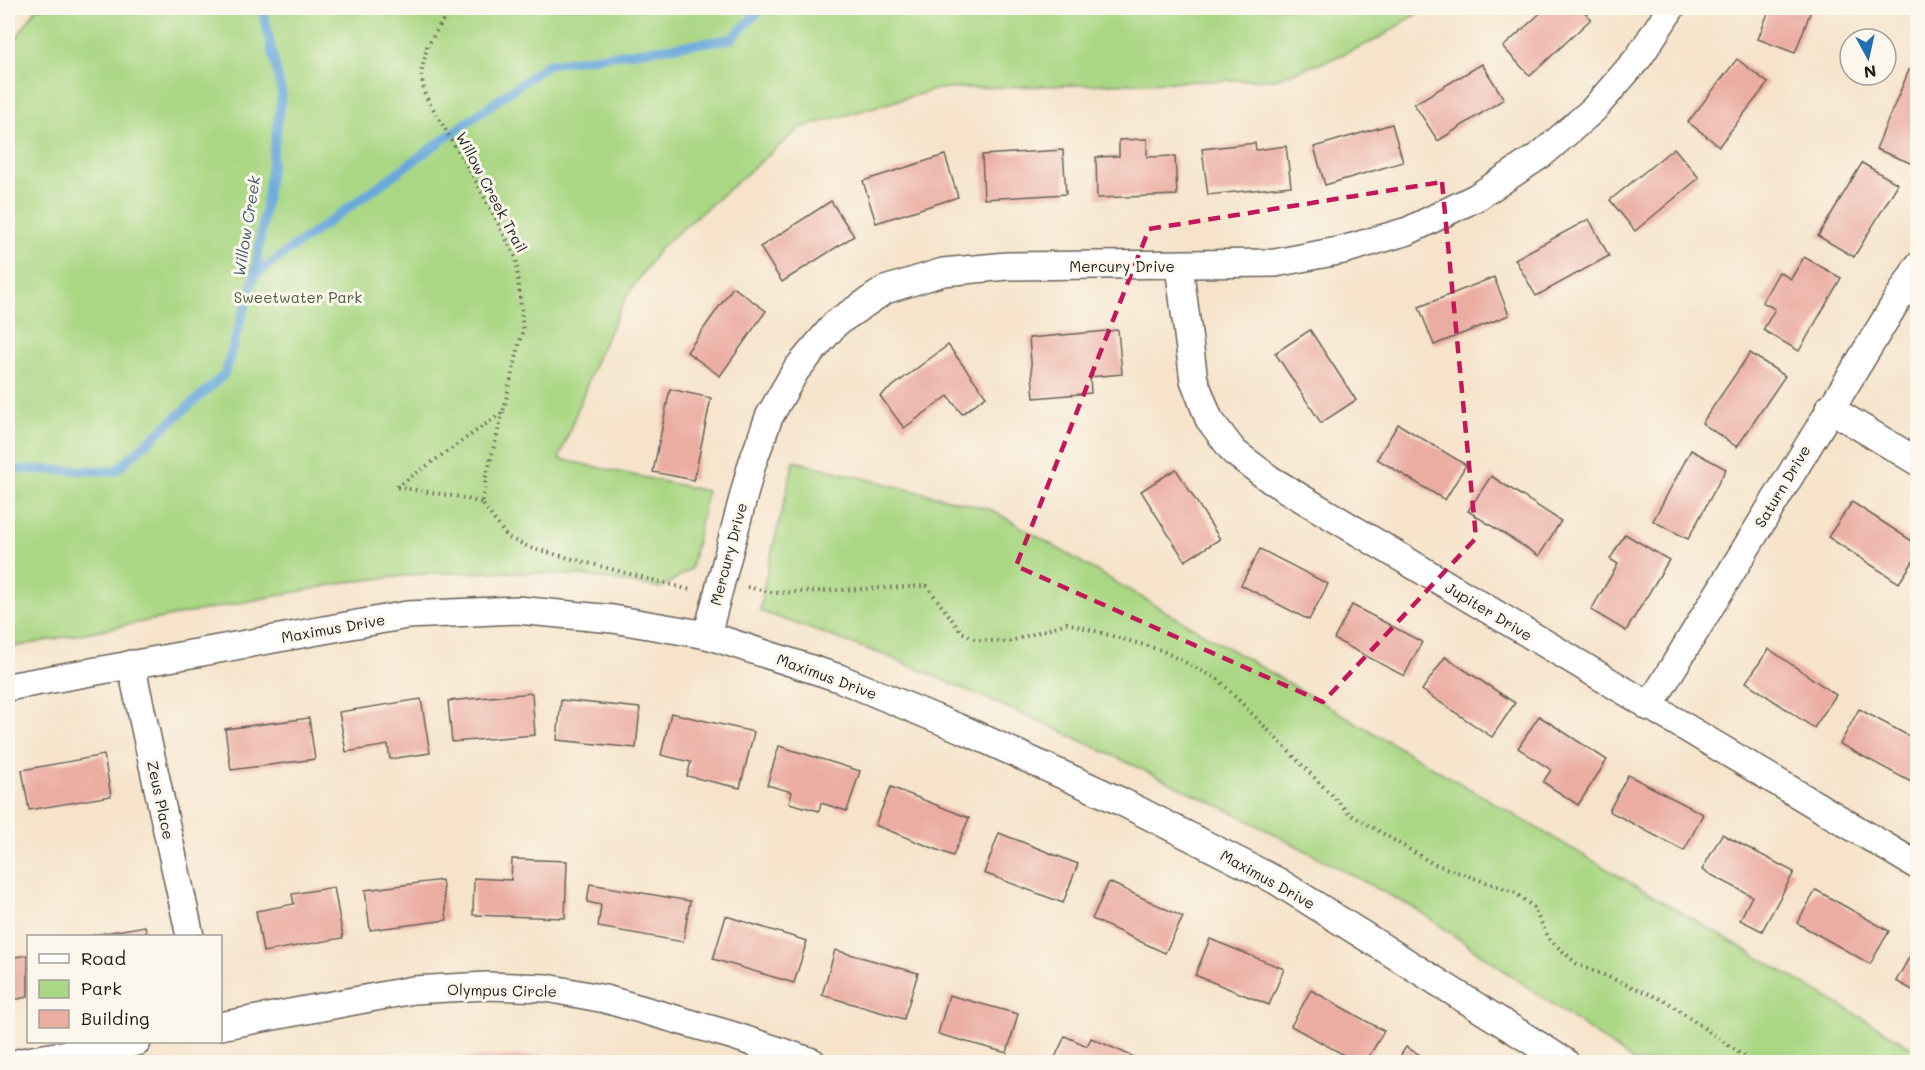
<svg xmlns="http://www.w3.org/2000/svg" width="1925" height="1070" font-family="Mali,sans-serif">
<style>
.green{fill:#aad784;stroke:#637a50;stroke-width:1.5}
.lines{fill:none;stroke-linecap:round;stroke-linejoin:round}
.stream{stroke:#69a8db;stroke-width:9}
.building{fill:#ebaca1}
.street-casing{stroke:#686259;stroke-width:30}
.path{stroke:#686259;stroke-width:4;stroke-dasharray:1.5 4.5;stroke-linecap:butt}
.street{stroke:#fff;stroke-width:27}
.marked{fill:none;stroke:#c2185b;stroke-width:4.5;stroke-dasharray:12 8;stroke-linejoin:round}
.labels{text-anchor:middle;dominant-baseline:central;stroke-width:6;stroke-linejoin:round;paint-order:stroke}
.street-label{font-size:15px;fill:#1c1c1c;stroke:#fbf7ec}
.park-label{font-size:15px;fill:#4e5d40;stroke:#fbf7ec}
.water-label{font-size:16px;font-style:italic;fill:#3f5b72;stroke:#fbf7ec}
</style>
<rect width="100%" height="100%" fill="#fbf7ec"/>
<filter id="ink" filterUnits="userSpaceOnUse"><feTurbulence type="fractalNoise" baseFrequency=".0167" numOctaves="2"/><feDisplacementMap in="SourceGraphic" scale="12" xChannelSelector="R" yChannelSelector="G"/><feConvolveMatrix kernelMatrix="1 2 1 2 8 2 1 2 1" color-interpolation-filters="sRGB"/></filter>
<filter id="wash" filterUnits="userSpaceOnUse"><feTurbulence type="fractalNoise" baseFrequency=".008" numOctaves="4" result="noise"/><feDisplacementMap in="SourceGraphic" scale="24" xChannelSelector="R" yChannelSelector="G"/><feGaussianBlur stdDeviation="1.35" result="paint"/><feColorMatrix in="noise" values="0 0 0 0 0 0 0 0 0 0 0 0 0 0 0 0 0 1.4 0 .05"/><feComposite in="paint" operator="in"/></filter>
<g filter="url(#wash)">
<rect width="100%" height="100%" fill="#f6e3ca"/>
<g class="green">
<polygon points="37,8 1426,8 1376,40 1327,61 1274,79 938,89 800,128 660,248 627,296 598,355 559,459 707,491 691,569 661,588 587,576 510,572 433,573 347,582 8,648 8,50"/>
<polygon points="794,461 992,510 1917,1050 1917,1062 1635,1062 1416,909 1234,813 1046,724 887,656 760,611 765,580"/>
</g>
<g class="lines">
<g class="stream">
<polyline points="255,275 548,64 731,39 763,8"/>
<polyline points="8,469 115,471 224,375 255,275 282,94 262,8"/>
</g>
</g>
<g id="blocks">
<g class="building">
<polygon points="1546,8 1581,8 1591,19 1530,76 1503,47"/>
<polygon points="1770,8 1812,8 1795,53 1758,39"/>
<polygon points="1737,59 1768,83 1719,146 1688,122"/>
<polygon points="1482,64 1504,99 1438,141 1414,104"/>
<polygon points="1909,70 1918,74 1918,154 1913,164 1876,149"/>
<polygon points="1392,124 1403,162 1325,185 1314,147"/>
<polygon points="1147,139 1147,157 1175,156 1177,195 1097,198 1096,157 1119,156 1119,140"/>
<polygon points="1255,143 1256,150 1286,146 1291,186 1208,195 1202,149"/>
<polygon points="1674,148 1699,178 1635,231 1610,200"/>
<polygon points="1063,150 1066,194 984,199 982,155"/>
<polygon points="945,155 958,197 876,223 863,181"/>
<polygon points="1862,163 1898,184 1854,257 1818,236"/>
<polygon points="831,201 854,236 782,282 760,247"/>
<polygon points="1589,219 1609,256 1536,296 1515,259"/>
<polygon points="1804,257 1841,278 1799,351 1763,330 1775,309 1762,302 1779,272 1791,279"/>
<polygon points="1494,277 1509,315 1434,345 1419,307"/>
<polygon points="733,287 766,311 720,376 687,352"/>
<polygon points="1118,330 1122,374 1090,377 1091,393 1034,398 1029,338"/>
<polygon points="1310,330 1356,400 1321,423 1275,353"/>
<polygon points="948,345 986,396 962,414 948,396 904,428 880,396"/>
<polygon points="1750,353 1785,376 1737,447 1702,423"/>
<polygon points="670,389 711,398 694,480 653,472"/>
<polygon points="1398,424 1466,465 1445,500 1377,459"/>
<polygon points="1691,450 1726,469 1688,539 1653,521"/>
<polygon points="1176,469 1220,539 1185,561 1141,491"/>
<polygon points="1491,476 1561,521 1539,556 1468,511"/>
<polygon points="1852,502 1918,545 1918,554 1899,583 1828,537"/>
<polygon points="1625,534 1669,560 1626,631 1591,610 1618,564 1610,559"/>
<polygon points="1260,549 1328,584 1309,620 1241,585"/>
<polygon points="1352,605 1422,642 1404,676 1334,639"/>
<polygon points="1769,649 1836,695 1814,728 1746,682"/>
<polygon points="1445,657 1515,703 1492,737 1422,690"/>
<polygon points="532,693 535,735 452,742 448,701"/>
<polygon points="421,699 430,753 390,759 388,745 346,752 339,712"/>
<polygon points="561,700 640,708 636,748 557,740"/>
<polygon points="1859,709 1918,741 1918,771 1911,782 1840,744"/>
<polygon points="671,713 754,732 740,788 687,776 691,762 661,755"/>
<polygon points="1539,716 1607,760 1578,805 1543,782 1551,770 1518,748"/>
<polygon points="309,718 315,759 231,770 225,729"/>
<polygon points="779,746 860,771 847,811 821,803 819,811 789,803 792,792 767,785"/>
<polygon points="104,755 111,796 29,810 22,770"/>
<polygon points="1628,775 1703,814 1684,851 1609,811"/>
<polygon points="891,787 969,818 953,856 875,825"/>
<polygon points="999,833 1078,864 1063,903 984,873"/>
<polygon points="1722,834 1794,872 1762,931 1740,920 1752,896 1702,870"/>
<polygon points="512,859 567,861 565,918 473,915 474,878 511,880"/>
<polygon points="442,880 447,920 370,930 365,890"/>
<polygon points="1109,882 1183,917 1165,953 1092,919"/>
<polygon points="590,884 690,901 683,942 598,927 601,905 587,902"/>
<polygon points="334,887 343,938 263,952 256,911 294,904 292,894"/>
<polygon points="1816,890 1889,931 1870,964 1797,923"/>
<polygon points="726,916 807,941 794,983 713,959"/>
<polygon points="145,926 147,936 94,936 94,935"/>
<polygon points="1210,939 1284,969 1269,1005 1195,975"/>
<polygon points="1914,949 1918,951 1918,993 1896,981"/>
<polygon points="835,950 918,973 904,1019 822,995"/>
<polygon points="28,955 28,997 8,1001 8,958"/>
<polygon points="1311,990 1384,1031 1366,1062 1357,1062 1291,1026"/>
<polygon points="949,995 1018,1014 1007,1053 938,1034"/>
<polygon points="1065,1036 1087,1046 1091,1038 1141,1060 1140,1062 1053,1062"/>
<polygon points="1406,1047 1432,1062 1396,1062"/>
<polygon points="537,1055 537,1062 456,1062 456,1058"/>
</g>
</g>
</g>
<g filter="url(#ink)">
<use href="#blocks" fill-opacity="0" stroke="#686259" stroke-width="1.5"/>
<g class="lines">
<g class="street-casing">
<g id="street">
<polyline points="1179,266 1194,380 1209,419 1234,452 1271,480 1918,866"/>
<polyline points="1829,408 1918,462"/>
<polyline points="707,635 752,464 769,417 796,370 836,323 885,290 943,272 1007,266 1275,263 1343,250 1408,231 1477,197 1542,154 1593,110 1639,57 1671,8"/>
<polyline points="131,664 190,936"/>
<polyline points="8,687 407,615 517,610 613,619 707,635 839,678 971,733 1122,802 1277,881 1565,1062"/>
<polyline points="1649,707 1918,266"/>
<polyline points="220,1026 413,990 486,986 547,988 605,999 731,1035 812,1062"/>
<polyline points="21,1062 137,1042"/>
</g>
</g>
<g class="path">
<polyline points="503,412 486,477 482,503 507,537 531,548 691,590"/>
<polyline points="397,487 503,412 523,329 516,258 478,185 425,95 421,74 427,47 450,8"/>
<polyline points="397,487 460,497 482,503"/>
<polyline points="747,587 775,593 927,586 961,632 977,640 1008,642 1067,623 1161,650 1218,679 1350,814 1432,863 1516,893 1533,907 1550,940 1577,964 1666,1001 1752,1062"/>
</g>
<use href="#street" class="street"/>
</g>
</g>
<path class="marked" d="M 1442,182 L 1476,538 L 1323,702 L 1016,566 L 1149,229 Z"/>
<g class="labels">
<g class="street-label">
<text transform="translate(492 192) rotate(62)">Willow Creek Trail</text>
<text x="1122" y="266">Mercury Drive</text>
<text transform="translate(1782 486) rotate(-59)">Saturn Drive</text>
<text transform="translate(728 554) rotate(-75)">Mercury Drive</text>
<text transform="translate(1489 611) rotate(31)">Jupiter Drive</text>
<text transform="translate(333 628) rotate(-10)">Maximus Drive</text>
<text transform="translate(827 676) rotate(20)">Maximus Drive</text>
<text transform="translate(161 800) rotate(78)">Zeus Place</text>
<text transform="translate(1268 879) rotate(29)">Maximus Drive</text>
<text transform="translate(502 990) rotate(1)">Olympus Circle</text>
</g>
<g class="park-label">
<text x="298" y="297">Sweetwater Park</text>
</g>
<g class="water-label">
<text transform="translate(246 226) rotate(-81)">Willow Creek</text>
</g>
</g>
<rect width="1925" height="1070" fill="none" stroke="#fbf7ec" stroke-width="30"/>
<rect x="27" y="935" width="195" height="108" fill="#fbf7ec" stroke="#a29f99" stroke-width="1.5"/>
<rect x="39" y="954" width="30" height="9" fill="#ffffff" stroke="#a29f99" stroke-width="1.5"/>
<text x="81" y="965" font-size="18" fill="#1c1c1c">Road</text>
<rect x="39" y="980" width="30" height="18" fill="#aad784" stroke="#a29f99" stroke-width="1.5"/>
<text x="81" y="995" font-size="18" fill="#1c1c1c">Park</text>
<rect x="39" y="1010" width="30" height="18" fill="#ebaca1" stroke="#a29f99" stroke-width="1.5"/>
<text x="81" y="1025" font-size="18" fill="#1c1c1c">Building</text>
<g transform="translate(1868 57) rotate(172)"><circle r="28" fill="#fbf7ec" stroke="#a29f99" stroke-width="1.5"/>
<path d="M0-4.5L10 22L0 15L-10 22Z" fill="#1f6fb2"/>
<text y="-9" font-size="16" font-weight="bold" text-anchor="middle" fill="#1c1c1c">N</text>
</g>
</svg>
